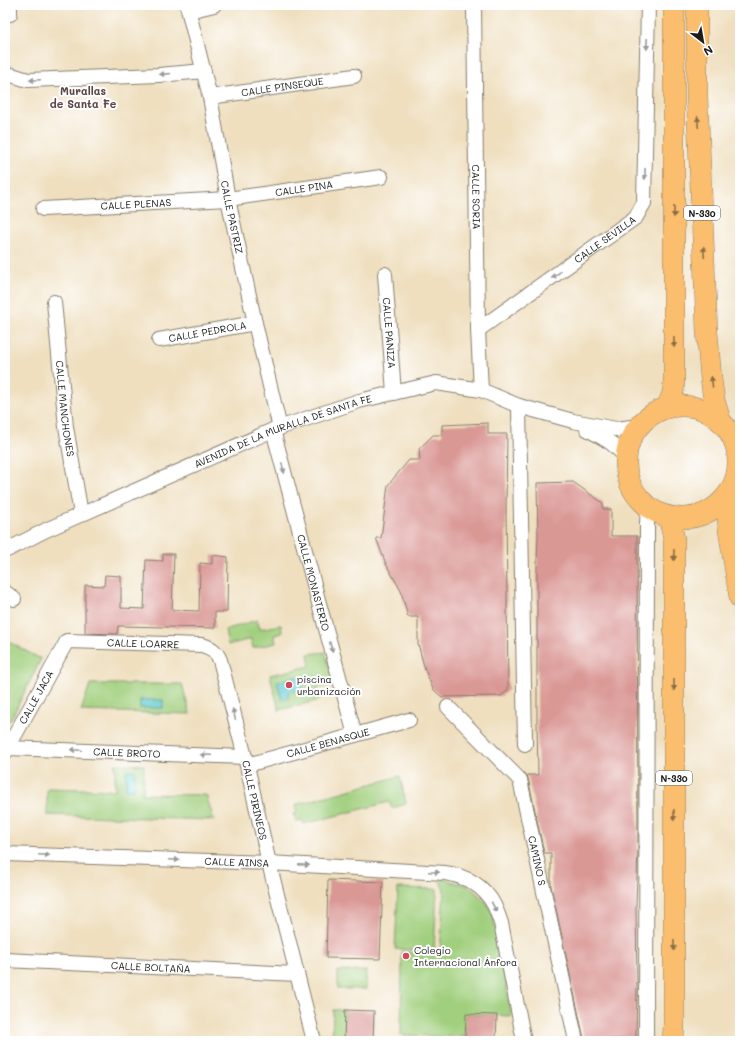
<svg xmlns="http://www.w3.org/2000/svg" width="745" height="1046" font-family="Mali,sans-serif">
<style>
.green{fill:#a0cf7d;stroke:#5e764c}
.water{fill:#5dcad0;stroke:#3c7376}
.building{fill:#da9895}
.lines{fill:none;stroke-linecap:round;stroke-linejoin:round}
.minor-casing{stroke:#867e6e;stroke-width:16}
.highway-casing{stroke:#867e6e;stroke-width:22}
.minor{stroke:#fff;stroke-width:14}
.highway{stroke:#fbbe6e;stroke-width:21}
.oneway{fill:#999}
.oneway2{fill:#8c6d45}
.poi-dot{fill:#d1495b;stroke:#fff;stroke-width:1.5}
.labels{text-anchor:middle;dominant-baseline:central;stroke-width:4;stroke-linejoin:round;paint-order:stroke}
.shield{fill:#fff;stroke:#606060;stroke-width:1}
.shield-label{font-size:9px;font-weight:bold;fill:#1c1c1c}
.street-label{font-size:10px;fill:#1c1c1c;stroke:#fff}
.poi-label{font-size:10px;fill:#1c1c1c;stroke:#fff;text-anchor:start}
.neighbourhood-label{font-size:11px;font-weight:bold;fill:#5e4746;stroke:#fff}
</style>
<rect width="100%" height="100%" fill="#fff"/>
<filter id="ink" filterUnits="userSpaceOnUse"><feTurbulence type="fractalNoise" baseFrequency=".025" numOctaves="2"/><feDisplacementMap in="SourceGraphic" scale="8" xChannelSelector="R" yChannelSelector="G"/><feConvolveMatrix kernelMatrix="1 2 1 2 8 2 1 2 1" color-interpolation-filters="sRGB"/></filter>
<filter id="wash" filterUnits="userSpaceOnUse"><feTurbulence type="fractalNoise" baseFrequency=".012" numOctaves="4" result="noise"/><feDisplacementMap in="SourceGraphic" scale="16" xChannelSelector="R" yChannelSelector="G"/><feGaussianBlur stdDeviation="0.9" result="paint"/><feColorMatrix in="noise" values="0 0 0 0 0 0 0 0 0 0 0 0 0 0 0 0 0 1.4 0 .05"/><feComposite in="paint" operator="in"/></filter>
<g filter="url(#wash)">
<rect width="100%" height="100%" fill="#efdfbf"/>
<g class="green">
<polygon points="257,620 260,629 281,625 282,633 274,635 276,643 253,648 251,639 228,645 225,630"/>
<polygon points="5,640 41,659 10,721 5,718"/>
<polygon points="325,652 334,684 317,688 320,700 279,710 270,675 310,666 308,654"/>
<polygon points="90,684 182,684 190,714 81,711"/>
<polygon points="115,764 144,765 143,794 206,795 214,820 47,815 47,788 115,790"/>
<polygon points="400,776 406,804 392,808 389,802 304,824 302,820 297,822 294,814 297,812 295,805"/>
<polygon points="439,878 469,886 488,904 493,916 512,1016 466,1014 465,1037 401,1035 402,952 440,955 444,890"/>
<polygon points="398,888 437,889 434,951 395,949"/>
<rect x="338" y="971" width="28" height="18"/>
<polygon points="333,1010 345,1010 344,1041 332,1041"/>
</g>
<g class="water">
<polygon points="298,676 302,689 287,693 289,698 282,700 277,682"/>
<rect x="140" y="700" width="23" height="8"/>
<polygon points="126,770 135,770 134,789 126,790"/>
</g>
<g id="blocks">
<g class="building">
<polygon points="488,423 488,434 507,434 506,510 508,690 501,696 442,697 433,689 425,670 418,644 418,617 408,617 401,591 386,564 376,538 381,538 388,485 409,460 420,460 419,449 433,435 442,435 442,425"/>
<polygon points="573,482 603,503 603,509 611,509 611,536 637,536 638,849 636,905 637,985 636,1039 584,1039 551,886 551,853 544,853 528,778 527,775 538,775 537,721 537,562 538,536 537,483"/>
<polygon points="163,554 174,554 172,610 199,611 200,563 212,564 212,555 228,557 227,612 215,612 215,628 118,626 117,634 85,633 85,585 104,586 105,575 121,576 121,608 144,609 146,560 163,561"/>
<polygon points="328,880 383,882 380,959 326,958"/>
<polygon points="345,1010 374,1011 373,1041 344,1041"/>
<polygon points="466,1014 497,1015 496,1041 465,1041"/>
</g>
</g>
</g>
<g filter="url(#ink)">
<use href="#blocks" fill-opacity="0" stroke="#867e6e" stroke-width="1"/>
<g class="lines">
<g class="minor-casing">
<g id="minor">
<path id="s1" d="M 187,5 L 210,97 L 228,199 L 255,323 L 280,428"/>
<path id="s2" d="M 474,5 L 478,330 L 481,390"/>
<polyline points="189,11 214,5"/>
<polyline points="5,14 10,14 10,5"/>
<polyline points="5,73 28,80 159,75 204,71"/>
<path id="s3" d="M 210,97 L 354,76"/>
<path id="s4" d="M 43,209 L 228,199 L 381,177"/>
<path id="s5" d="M 385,274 L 394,393"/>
<path id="s6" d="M 54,302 L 66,427 L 81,514"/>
<path id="s7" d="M 478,330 L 636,217 L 644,203 L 648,5"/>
<path id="s8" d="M 159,340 L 255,323"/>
<polyline points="519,406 525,744"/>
<path d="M 587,429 C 605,439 613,442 626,458"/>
<path id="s9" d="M 273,430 L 320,607 L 355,735"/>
<polyline points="737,447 740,446"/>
<path id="s10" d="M 5,551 L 46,530 L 273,430 L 359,401 L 436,383 L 481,390 L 519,406 L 573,421 L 616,429 L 639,426"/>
<polyline points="5,592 14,599"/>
<path id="s11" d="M 448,707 L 520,780 L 576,1041"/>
<path id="s12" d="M 8,748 L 245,757"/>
<path id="s13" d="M 5,753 L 67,641 L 202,645 C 212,648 216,651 220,660 L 245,757 L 269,863 L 314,1041"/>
<path id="s14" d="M 247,765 L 409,720"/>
<path id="s15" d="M 5,854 L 269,863 L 445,873 C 466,876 484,886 494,905 C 497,911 499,917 501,923 L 524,1041"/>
<path id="s16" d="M 5,960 L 297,974"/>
<polyline points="646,1041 647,523 648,507"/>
</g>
</g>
<g class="highway-casing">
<g id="highway">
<polyline points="697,5 697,96 707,332 711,379 714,400 720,420"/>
<circle cx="682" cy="462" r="56"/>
<polyline points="667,408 673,393 674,381 674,5"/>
<polyline points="730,493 728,517 729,530 740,598"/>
<polyline points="669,517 674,539 674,1026 673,1041"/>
</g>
</g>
<use href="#minor" class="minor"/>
<use href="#highway" class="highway"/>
</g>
<defs><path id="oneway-solid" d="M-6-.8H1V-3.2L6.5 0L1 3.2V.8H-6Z"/></defs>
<g class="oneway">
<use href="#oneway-solid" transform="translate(647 44) rotate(91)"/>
<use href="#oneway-solid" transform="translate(165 74) rotate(175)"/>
<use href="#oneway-solid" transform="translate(35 80) rotate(178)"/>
<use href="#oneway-solid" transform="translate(645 174) rotate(91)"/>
<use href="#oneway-solid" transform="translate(556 275) rotate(144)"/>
<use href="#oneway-solid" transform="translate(283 468) rotate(75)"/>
<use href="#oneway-solid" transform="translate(331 647) rotate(75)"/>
<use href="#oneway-solid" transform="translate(234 714) rotate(-104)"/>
<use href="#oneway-solid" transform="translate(76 750) rotate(-178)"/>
<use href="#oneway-solid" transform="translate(206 755) rotate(-178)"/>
<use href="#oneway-solid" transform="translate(44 855) rotate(2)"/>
<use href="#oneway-solid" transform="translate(174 860) rotate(2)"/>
<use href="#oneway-solid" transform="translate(304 865) rotate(3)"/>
<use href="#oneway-solid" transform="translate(434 872) rotate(3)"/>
<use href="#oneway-solid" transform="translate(494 907) rotate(64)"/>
</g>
<g class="oneway2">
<use href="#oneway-solid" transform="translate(698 122) rotate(-93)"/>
<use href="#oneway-solid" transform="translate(674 212) rotate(90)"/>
<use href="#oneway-solid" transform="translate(704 252) rotate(-93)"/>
<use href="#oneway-solid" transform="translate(674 342) rotate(90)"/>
<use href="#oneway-solid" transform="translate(712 382) rotate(-97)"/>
<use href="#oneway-solid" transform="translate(674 555) rotate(90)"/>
<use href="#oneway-solid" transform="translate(674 685) rotate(90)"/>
<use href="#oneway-solid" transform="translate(674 815) rotate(90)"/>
<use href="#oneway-solid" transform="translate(674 945) rotate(90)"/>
</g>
</g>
<g class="poi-dot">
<circle cx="289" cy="685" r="4"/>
<circle cx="406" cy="956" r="4"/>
</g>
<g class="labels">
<g class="shield">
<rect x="684" y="206" width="36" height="14" rx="3"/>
<rect x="656" y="771" width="36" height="14" rx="3"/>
</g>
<g class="shield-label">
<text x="702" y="213">N-330</text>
<text x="674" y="778">N-330</text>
</g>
<g class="street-label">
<text stroke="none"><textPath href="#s3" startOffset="73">CALLE PINSEQUE</textPath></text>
<text stroke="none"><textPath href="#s4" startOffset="262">CALLE PINA</textPath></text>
<text stroke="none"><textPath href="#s2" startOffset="192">CALLE SORIA</textPath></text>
<text stroke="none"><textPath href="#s4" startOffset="93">CALLE PLENAS</textPath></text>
<text stroke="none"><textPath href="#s1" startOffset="217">CALLE PASTRIZ</textPath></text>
<text stroke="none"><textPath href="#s7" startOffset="156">CALLE SEVILLA</textPath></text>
<text stroke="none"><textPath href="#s8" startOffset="49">CALLE PEDROLA</textPath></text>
<text stroke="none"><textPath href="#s5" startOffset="59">CALLE PANIZA</textPath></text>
<text stroke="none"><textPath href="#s6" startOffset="107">CALLE MANCHONES</textPath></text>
<text stroke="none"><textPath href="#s10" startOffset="303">AVENIDA DE LA MURALLA DE SANTA FE</textPath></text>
<text stroke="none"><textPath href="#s9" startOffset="158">CALLE MONASTERIO</textPath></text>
<text stroke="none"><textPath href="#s13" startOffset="204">CALLE LOARRE</textPath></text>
<text stroke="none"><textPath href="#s13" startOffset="64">CALLE JACA</textPath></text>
<text stroke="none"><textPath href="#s14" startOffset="84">CALLE BENASQUE</textPath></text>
<text stroke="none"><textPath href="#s12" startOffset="119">CALLE BROTO</textPath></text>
<text stroke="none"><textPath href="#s13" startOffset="432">CALLE PIRINEOS</textPath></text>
<text stroke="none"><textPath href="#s11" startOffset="185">CAMINO S</textPath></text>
<text stroke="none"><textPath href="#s15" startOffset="232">CALLE AINSA</textPath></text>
<text stroke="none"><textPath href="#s16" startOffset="146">CALLE BOLTAÑA</textPath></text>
</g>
<g class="poi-label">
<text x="297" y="679">piscina<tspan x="297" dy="12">urbanización</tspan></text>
<text x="414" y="950">Colegio<tspan x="414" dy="12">Internacional Ánfora</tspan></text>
</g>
<g class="neighbourhood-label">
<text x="83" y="90">Murallas<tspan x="83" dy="13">de Santa Fe</tspan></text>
</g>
</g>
<rect width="745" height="1046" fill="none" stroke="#fff" stroke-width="20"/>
<g transform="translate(703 42) rotate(149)" stroke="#ffffff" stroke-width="3" paint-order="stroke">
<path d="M0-3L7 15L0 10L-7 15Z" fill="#1c1c1c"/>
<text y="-6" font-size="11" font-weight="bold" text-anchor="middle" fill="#1c1c1c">N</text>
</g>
</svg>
